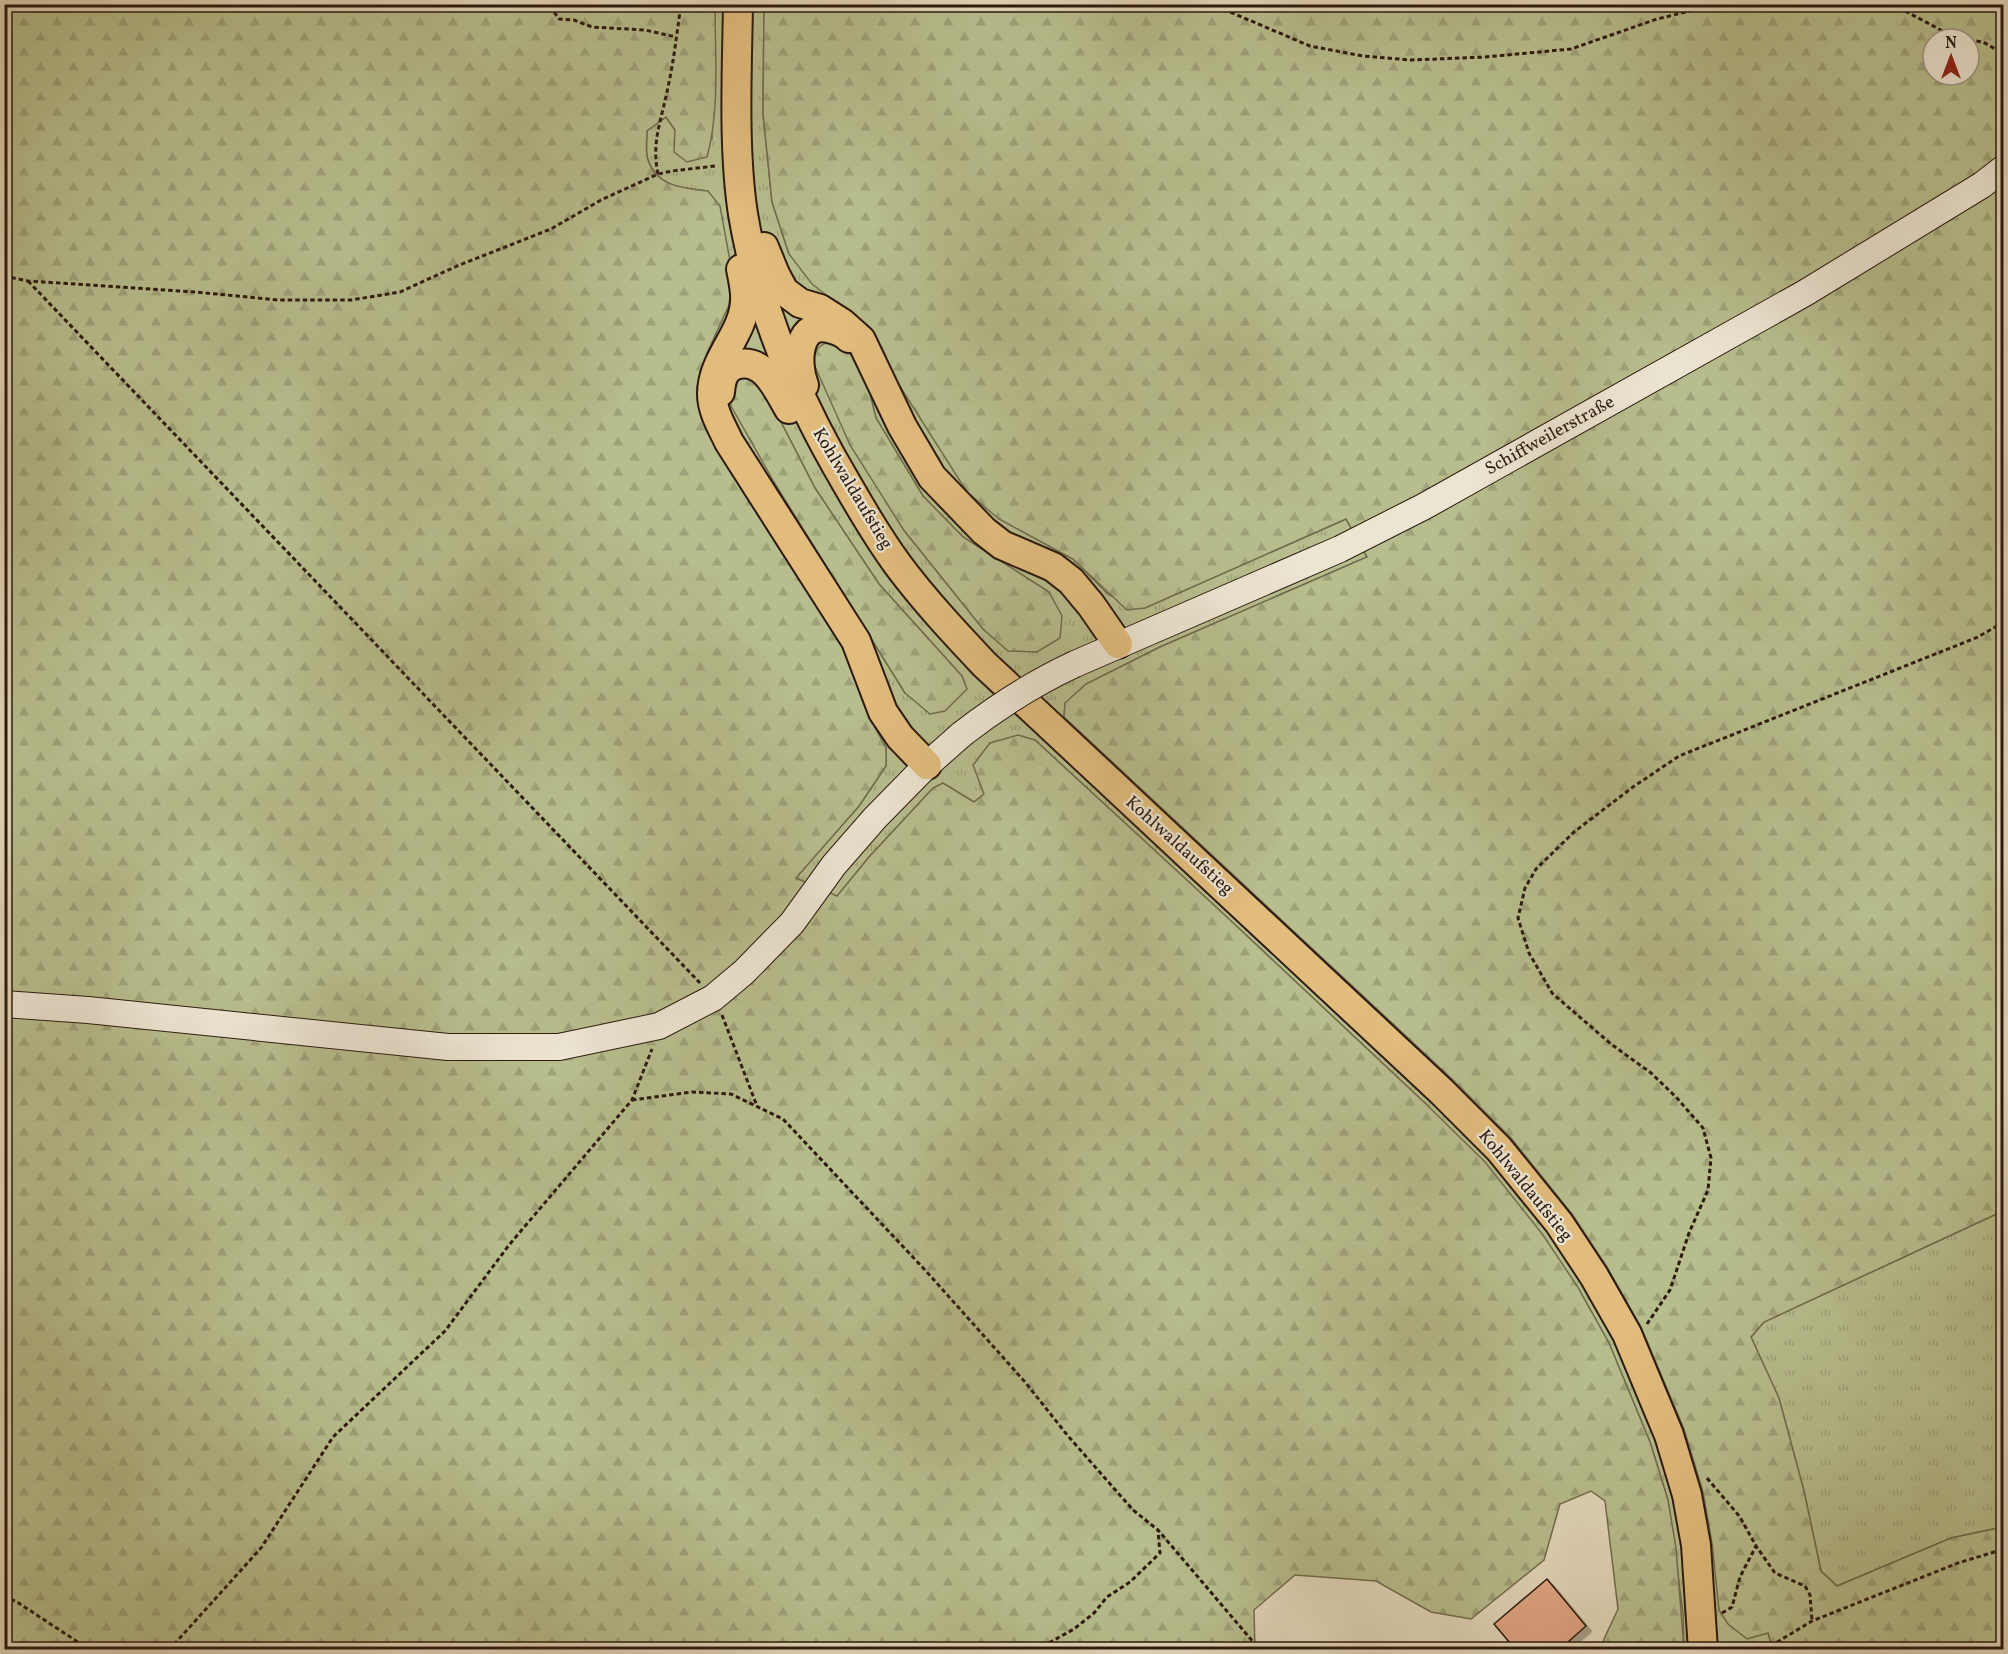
<svg xmlns="http://www.w3.org/2000/svg" width="2008" height="1654" font-family="Vollkorn,serif">
<style>
.grass{fill:url(#grass-tufts);stroke:#726c4e;stroke-width:1.5;fill-rule:evenodd}
.forest{fill:url(#forest-firs);stroke:#726c4e;stroke-width:1.5;fill-rule:evenodd}
.building{fill:#dea683;stroke:#2d1a0e;stroke-width:1.5;filter:url(#shadow)}
.lines{fill:none;stroke-linecap:round;stroke-linejoin:round}
.secondary-casing{stroke:#2d1a0e;stroke-width:28}
.primary-casing{stroke:#2d1a0e;stroke-width:32}
.path{stroke:#2d1a0e;stroke-width:3;stroke-dasharray:4.5 3;stroke-linecap:butt}
.secondary{stroke:#ece5d2;stroke-width:26}
.primary{stroke:#e1bc7d;stroke-width:28}
.secondary-bridge-casing{stroke:#2d1a0e;stroke-width:28;stroke-linecap:butt}
.secondary-bridge{stroke:#ece5d2;stroke-width:26}
.labels{text-anchor:middle;dominant-baseline:central;stroke-width:4.5;stroke-linejoin:round;paint-order:stroke}
.street-label{font-size:18px;fill:#2d1a0e;stroke:#ece5d2}
</style>
<defs>
<pattern id="grass-tufts" width="24" height="20" patternUnits="userSpaceOnUse" patternTransform="scale(1.5)"><rect width="24" height="20" fill="#b7bd8d"/><path d="M3 7l-1-3M5 7V3M7 7l1-3M15 17l-1-3M17 17v-4M19 17l1-3" fill="none" stroke="#9ea278"/></pattern>
<pattern id="forest-firs" width="22" height="20" patternUnits="userSpaceOnUse" patternTransform="scale(1.5)"><rect width="22" height="20" fill="#b7bd8d"/><path d="M5 1l3.5 6h-7zM16 11l3.5 6h-7z" fill="#9ea278"/></pattern>
<filter id="shadow"><feDropShadow dx="5.5" dy="5.5" stdDeviation="0" flood-color="#0004"/></filter>
</defs>
<rect width="100%" height="100%" fill="#e2d7ba"/>
<filter id="stains"><feTurbulence type="fractalNoise" baseFrequency=".00333" numOctaves="4"/><feColorMatrix values="0 0 0 0 .2 0 0 0 0 .09 0 0 0 0 .02 0 0 0 .5 -.17"/></filter>
<radialGradient id="worn" r=".72"><stop offset=".6" stop-color="#630" stop-opacity="0"/><stop offset="1" stop-color="#630" stop-opacity=".3"/></radialGradient>
<g class="grass">
<path d="M 715,5 L 764,5 L 763,113 L 772,202 L 789,254 L 850,313 L 999,519 L 1073,559 L 1109,595 L 1145,608 L 1346,519 L 1367,557 L 1160,647 L 1086,684 L 1065,703 L 1064,717 L 1452,1079 L 1511,1138 L 1572,1214 L 1607,1267 L 1641,1327 L 1684,1429 L 1703,1492 L 1712,1543 L 1768,1633 L 1773,1649 L 1684,1649 L 1683,1613 L 1668,1500 L 1650,1442 L 1609,1343 L 1577,1286 L 1427,1105 L 1229,919 L 1035,740 L 979,781 L 984,794 L 974,802 L 943,783 L 933,788 L 869,857 L 837,897 L 795,878 L 859,806 L 886,766 L 886,748 L 869,716 L 853,668 L 831,623 L 700,413 L 697,387 L 707,353 L 708,191 C 683,188 657,187 648,160 C 645,151 647,139 647,130 L 666,117 L 675,130 L 712,139 ZM 815,351 L 866,378 L 876,418 L 923,496 L 963,537 L 1049,592 L 1009,651 L 983,629 L 903,529 ZM 762,385 L 815,488 L 879,584 L 962,676 L 905,693 L 774,482 Z"/>
<polygon points="2003,1211 2003,1527 1951,1538 1837,1586 1821,1571 1804,1491 1779,1399 1751,1337 1764,1322"/>
</g>
<g class="forest">
<path d="M 5,5 L 715,5 C 715,54 720,110 707,157 L 687,162 L 674,152 L 675,130 L 666,117 L 647,131 C 647,139 645,152 648,160 C 657,187 683,188 708,191 L 720,206 L 732,272 L 729,305 L 707,353 L 697,387 L 700,413 L 831,623 L 853,668 L 869,716 L 886,748 L 886,766 L 859,806 L 796,878 L 837,896 L 869,857 L 933,788 L 943,783 L 974,802 L 984,794 L 973,765 L 990,743 L 1018,735 L 1035,740 L 1229,919 L 1427,1105 L 1485,1162 L 1543,1235 L 1577,1286 L 1609,1343 L 1650,1442 L 1668,1500 L 1676,1548 L 1684,1649 L 1601,1649 L 1604,1639 L 1618,1609 L 1605,1501 L 1591,1491 L 1560,1504 L 1544,1560 L 1471,1619 L 1431,1612 L 1376,1581 L 1295,1575 L 1254,1610 L 1255,1649 L 5,1650 Z"/>
<path d="M 764,5 L 2003,5 L 2003,1211 L 1764,1322 L 1751,1337 L 1779,1398 L 1804,1491 L 1821,1571 L 1837,1586 L 1951,1538 L 2003,1527 L 2003,1649 L 1773,1649 L 1768,1633 L 1747,1639 L 1728,1624 L 1719,1610 L 1712,1543 L 1703,1492 L 1684,1429 L 1641,1327 L 1607,1267 L 1572,1214 L 1511,1138 L 1452,1079 L 1064,717 L 1065,703 L 1086,684 L 1160,647 L 1367,557 L 1346,519 L 1145,608 L 1127,610 L 1073,559 L 999,519 L 967,492 L 894,377 L 850,313 L 812,284 L 789,254 L 772,202 L 763,113 ZM 1933,39 L 1969,39 L 1969,75 L 1933,75 Z"/>
<path d="M 831,341 L 848,349 L 866,378 L 876,418 L 923,496 L 963,537 L 1049,592 L 1062,616 L 1060,638 L 1037,652 L 1008,651 L 983,629 L 903,529 L 850,445 L 813,362 C 815,349 819,345 831,341 Z"/>
<polygon points="748,377 762,385 815,488 879,584 962,676 967,689 945,711 930,714 905,693 774,482 731,406 728,387 732,378"/>
</g>
<polygon class="building" points="1547,1579 1586,1626 1559,1650 1516,1650 1494,1624"/>
<g class="lines">
<g class="secondary-casing">
<g id="secondary">
<polyline points="1075,664 1340,549 1423,507 1805,293 1982,185 2004,168"/>
<polyline points="4,1004 88,1010 448,1047 559,1047 659,1026 713,998 744,972 792,923 834,865 875,818 927,765 962,734"/>
</g>
</g>
<g class="primary-casing">
<g id="primary">
<path d="M 738,4 C 737,70 733,149 743,214 C 759,311 797,400 847,484 C 863,512 879,539 898,565 C 924,600 954,632 984,664 L 1441,1091 L 1499,1149 L 1559,1223 L 1594,1276 L 1627,1334 L 1669,1435 L 1687,1495 L 1696,1545 L 1703,1650"/>
<polyline points="764,247 775,274 784,291 800,303 820,309 842,323 861,340 902,426 932,477 984,531 1002,545 1053,567 1071,581 1091,605 1118,644"/>
<path d="M 741,269 C 743,280 746,291 745,302 C 743,335 712,359 712,394 C 712,411 722,427 729,442 L 856,641 L 883,712 L 900,737 L 927,765"/>
<path d="M 804,385 C 795,363 797,318 832,329 C 840,331 844,333 849,338"/>
<path d="M 720,392 C 721,381 723,369 735,365 C 764,356 777,389 789,409"/>
</g>
</g>
<g class="path">
<polyline points="1194,4 1223,9 1310,46 1363,56 1411,60 1485,57 1571,49 1657,19 1719,4"/>
<polyline points="1892,4 1952,36 1966,39"/>
<polyline points="550,6 559,19 574,20 592,27 645,30 676,37"/>
<polyline points="1906,12 1912,4"/>
<polyline points="1969,40 1983,42 2004,54"/>
<path d="M 658,174 C 651,141 662,119 668,87 C 674,60 677,32 681,4"/>
<polyline points="4,276 28,281 196,292 278,300 351,300 400,292 457,266 551,229 601,200 658,174 672,171 715,166"/>
<polyline points="28,281 700,983"/>
<polyline points="722,1015 757,1106"/>
<polyline points="632,1100 692,1092 731,1094 783,1119 926,1271 1025,1382 1068,1436 1133,1510 1158,1530 1260,1650"/>
<polyline points="1647,1324 1670,1290 1689,1233 1708,1190 1711,1158 1703,1128 1676,1097 1651,1073 1611,1044 1552,993 1529,953 1518,918 1525,888 1536,869 1574,832 1633,787 1679,756 1978,637 2004,622"/>
<polyline points="1707,1478 1740,1517 1756,1546 1775,1573 1805,1586 1810,1595 1812,1621"/>
<polyline points="4,1596 17,1602 90,1650"/>
<polyline points="1722,1613 1732,1607 1740,1577 1756,1546"/>
<polyline points="169,1650 261,1548 333,1437 445,1331 509,1245 632,1100 652,1049"/>
<polyline points="1036,1650 1074,1629 1094,1613 1107,1597 1130,1582 1160,1553 1158,1531"/>
<polyline points="1764,1650 1812,1621 1958,1563 2004,1549"/>
</g>
<use href="#secondary" class="secondary"/>
<use href="#primary" class="primary"/>
<g class="secondary-bridge-casing">
<path id="secondary-bridge" d="M 962,734 C 998,706 1034,683 1075,664"/>
</g>
<use href="#secondary-bridge" class="secondary-bridge"/>
</g>
<g class="labels">
<g class="street-label">
<text transform="translate(1550 436) rotate(-29)">Schiffweilerstraße</text>
<text transform="translate(852 489) rotate(59)">Kohlwaldaufstieg</text>
<text transform="translate(1179 846) rotate(42)">Kohlwaldaufstieg</text>
<text transform="translate(1525 1186) rotate(51)">Kohlwaldaufstieg</text>
</g>
</g>
<rect width="2008" height="1654" fill="none" stroke="#e2d7ba" stroke-width="24"/>
<rect x="6" y="6" width="1996" height="1642" fill="none" stroke="#2d1a0e" stroke-width="3"/>
<rect x="12" y="12" width="1984" height="1630" fill="none" stroke="#2d1a0e" stroke-width="1.5"/>
<g transform="translate(1951 57)"><circle r="28" fill="#ece5d2" stroke="#a09484" stroke-width="1.5"/>
<path d="M0-4.5L10 22L0 15L-10 22Z" fill="#8f2418"/>
<text y="-9" font-size="16" font-weight="bold" text-anchor="middle" fill="#2d1a0e">N</text>
</g>
<rect width="100%" height="100%" filter="url(#stains)"/>
<rect width="100%" height="100%" fill="url(#worn)"/>
</svg>
